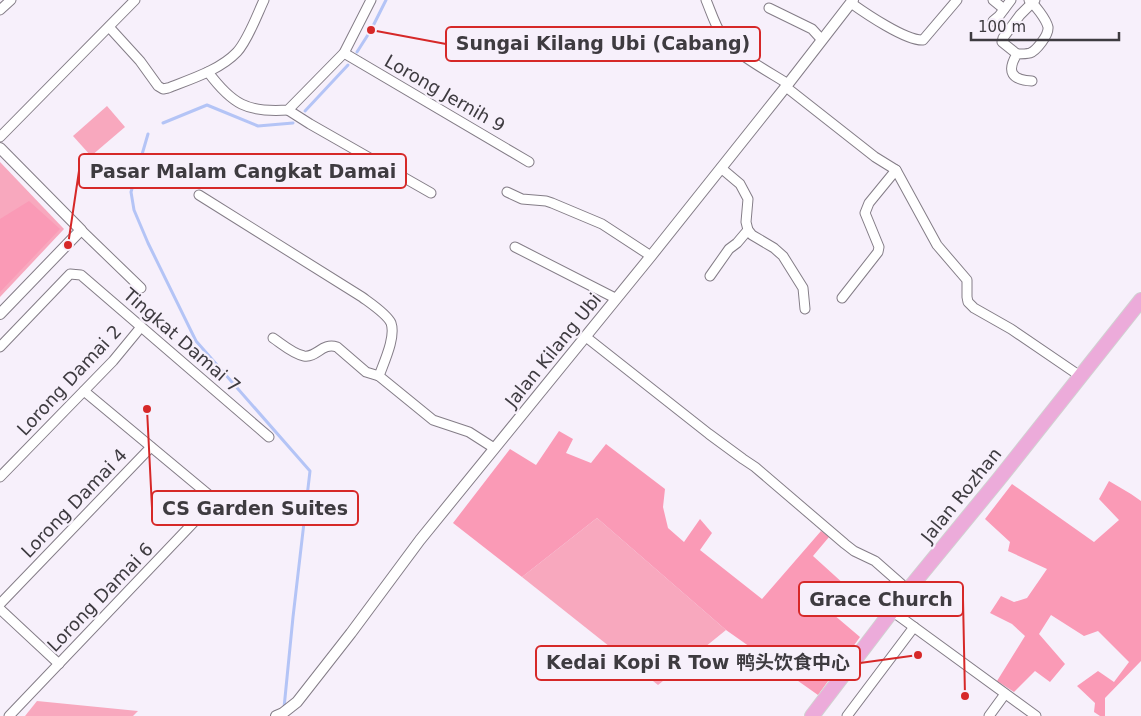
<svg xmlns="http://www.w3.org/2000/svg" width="1141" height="716" font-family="'DejaVu Sans','Noto Sans SC',sans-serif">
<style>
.green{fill:#f8a8be}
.forest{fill:#fa9ab6}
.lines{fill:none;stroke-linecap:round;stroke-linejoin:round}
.stream{stroke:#b4c4f6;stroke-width:3}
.minor-casing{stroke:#847d87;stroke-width:11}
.tertiary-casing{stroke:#847d87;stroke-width:12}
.primary-casing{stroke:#d1d0d1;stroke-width:16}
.minor{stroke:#fff;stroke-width:9}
.tertiary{stroke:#fff;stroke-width:10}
.primary{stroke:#ecabda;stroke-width:14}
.labels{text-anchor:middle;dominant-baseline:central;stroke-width:4.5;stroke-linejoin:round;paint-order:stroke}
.street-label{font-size:18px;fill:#3e3b40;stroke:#f7f0fb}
.leader{fill:none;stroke:#d62828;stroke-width:2}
.callout-dot{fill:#d62828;stroke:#f7f0fb;stroke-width:2}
.callout{fill:#f7f0fb;stroke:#d62828;stroke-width:2}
.callout-label{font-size:19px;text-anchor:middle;font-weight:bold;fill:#3e3b40}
</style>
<rect width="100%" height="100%" fill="#f7f0fb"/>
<g class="green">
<polygon points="107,106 125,127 91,156 73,136"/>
<polygon points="0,162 64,229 0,297"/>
<polygon points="597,518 726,630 658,685 522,577"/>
<polygon points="37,701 138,711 133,716 25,716"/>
</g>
<g class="forest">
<polygon points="29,201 60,229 0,292 0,219"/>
<polygon points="559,431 573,439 566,453 591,463 606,444 665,489 663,507 668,528 684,542 700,519 712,533 700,550 762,599 821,531 829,537 813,556 845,585 827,609 860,637 818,695 726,630 597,518 522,577 453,523 510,449 536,465"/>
<polygon points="1109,481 1131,494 1141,501 1141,661 1105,698 1105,716 1100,716 1094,712 1095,703 1077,686 1098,671 1114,682 1129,662 1098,631 1084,636 1051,615 1039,634 1065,664 1050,682 1035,671 1014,692 997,681 1025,636 1012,624 990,613 1001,596 1014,602 1027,598 1047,569 1008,551 1010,542 985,519 1012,484 1094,542 1119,520 1099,499"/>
</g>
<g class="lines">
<g class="stream">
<polyline points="357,52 371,30 386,0"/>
<polyline points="305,111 348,65"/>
<polyline points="163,123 207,105 258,126 293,123"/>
<polyline points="148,134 131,192 134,210 148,243 196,341 310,471 293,617 284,708"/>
</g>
<g class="minor-casing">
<g id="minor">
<path d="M 706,0 C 711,12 715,25 722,36 C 732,52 771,73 788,84"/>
<polyline points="993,0 1004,9"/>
<path d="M 1029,0 C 1035,5 1046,19 1048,27 C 1049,35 1036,51 1030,53 C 1026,54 1021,54 1017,54 C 1006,72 1012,80 1032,81"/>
<path d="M 851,3 C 865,13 906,41 923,40 L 957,0"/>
<polyline points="769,8 812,29 822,40"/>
<polyline points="0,10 11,0"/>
<polyline points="993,21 999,16 1011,0"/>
<path d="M 109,27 L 140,61 L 158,86 L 163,89 L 168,88 C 191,79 220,70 237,52 C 248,40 257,15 264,0"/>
<polyline points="344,53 529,162"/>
<polyline points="1017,54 1002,42 1003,38 1020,15 1035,0"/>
<path d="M 208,72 C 232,104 247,113 288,110 L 344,53 L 371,0"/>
<polyline points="786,87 875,157 896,170 937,245 967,280 967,297 968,302 974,308 1011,329 1080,376"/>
<polyline points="288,110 310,124 431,193"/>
<polyline points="0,137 135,0"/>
<polyline points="721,168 740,184 748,199 746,222 748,230 752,235 774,248 783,256 803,288 805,309"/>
<polyline points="507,192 522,199 546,201 552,203 602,224 651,256"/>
<path d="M 199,195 L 362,297 C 370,303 387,314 391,323 C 396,337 384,362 379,376 L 433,420 L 469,432 L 494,448"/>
<polyline points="81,230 141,288"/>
<polyline points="515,247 615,298"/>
<polyline points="710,276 729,249 737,243 748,230"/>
<polyline points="842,298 878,252 879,247 865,213 869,203 896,170"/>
<polyline points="586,337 709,434 743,459 755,467 845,544 854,551 875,561 908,590"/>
<path d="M 273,338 C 282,344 293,354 304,356 C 317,358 322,342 337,347 L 366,372 L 379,376"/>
<polyline points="0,347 70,274 81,275 269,437"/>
<polyline points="0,477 113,361 141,327"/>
<polyline points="0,604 151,447"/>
<polyline points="0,609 59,664"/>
<polyline points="892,611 1036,716"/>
<polyline points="9,716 215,500 84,391"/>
<polyline points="847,716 914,627"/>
<polyline points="989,716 1005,694"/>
</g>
</g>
<g class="tertiary-casing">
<g id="tertiary">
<polyline points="0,148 81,230 0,314"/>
<polyline points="276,716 283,713 297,702 351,633 420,540 651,256 788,84 853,0"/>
</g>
</g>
<g class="primary-casing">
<polyline id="primary" points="812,716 908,590 999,479 1141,300"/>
</g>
<use href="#minor" class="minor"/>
<use href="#tertiary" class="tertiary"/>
<use href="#primary" class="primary"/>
</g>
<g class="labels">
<g class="street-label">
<text transform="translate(445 93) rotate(30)">Lorong Jernih 9</text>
<text transform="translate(182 340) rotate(41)">Tingkat Damai 7</text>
<text transform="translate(553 350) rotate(-51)">Jalan Kilang Ubi</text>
<text transform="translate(69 380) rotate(-47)">Lorong Damai 2</text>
<text transform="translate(961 495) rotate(-51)">Jalan Rozhan</text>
<text transform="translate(74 503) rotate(-46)">Lorong Damai 4</text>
<text transform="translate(100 597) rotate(-46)">Lorong Damai 6</text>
</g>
</g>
<path class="leader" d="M371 30L446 44M68 245L79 171M147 409L152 508M965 696L963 599M918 655L860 663"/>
<g class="callout-dot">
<circle cx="371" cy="30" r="5"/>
<circle cx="68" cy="245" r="5"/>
<circle cx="147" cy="409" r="5"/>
<circle cx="965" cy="696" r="5"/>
<circle cx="918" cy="655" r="5"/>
</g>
<g class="callout">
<rect x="446" y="27" width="314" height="34" rx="5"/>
<rect x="79" y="154" width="327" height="34" rx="5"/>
<rect x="152" y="491" width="206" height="34" rx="5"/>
<rect x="799" y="582" width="164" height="34" rx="5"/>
<rect x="536" y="646" width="324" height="34" rx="5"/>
</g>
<g class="callout-label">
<text x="603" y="50">Sungai Kilang Ubi (Cabang)</text>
<text x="243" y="178">Pasar Malam Cangkat Damai</text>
<text x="255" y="515">CS Garden Suites</text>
<text x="881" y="606">Grace Church</text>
<text x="698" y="669">Kedai Kopi R Tow 鸭头饮食中心</text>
</g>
<path d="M971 32v8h148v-8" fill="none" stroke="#3e3b40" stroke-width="2.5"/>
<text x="978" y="32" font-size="15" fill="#3e3b40" stroke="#f7f0fb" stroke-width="4" paint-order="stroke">100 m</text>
</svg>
